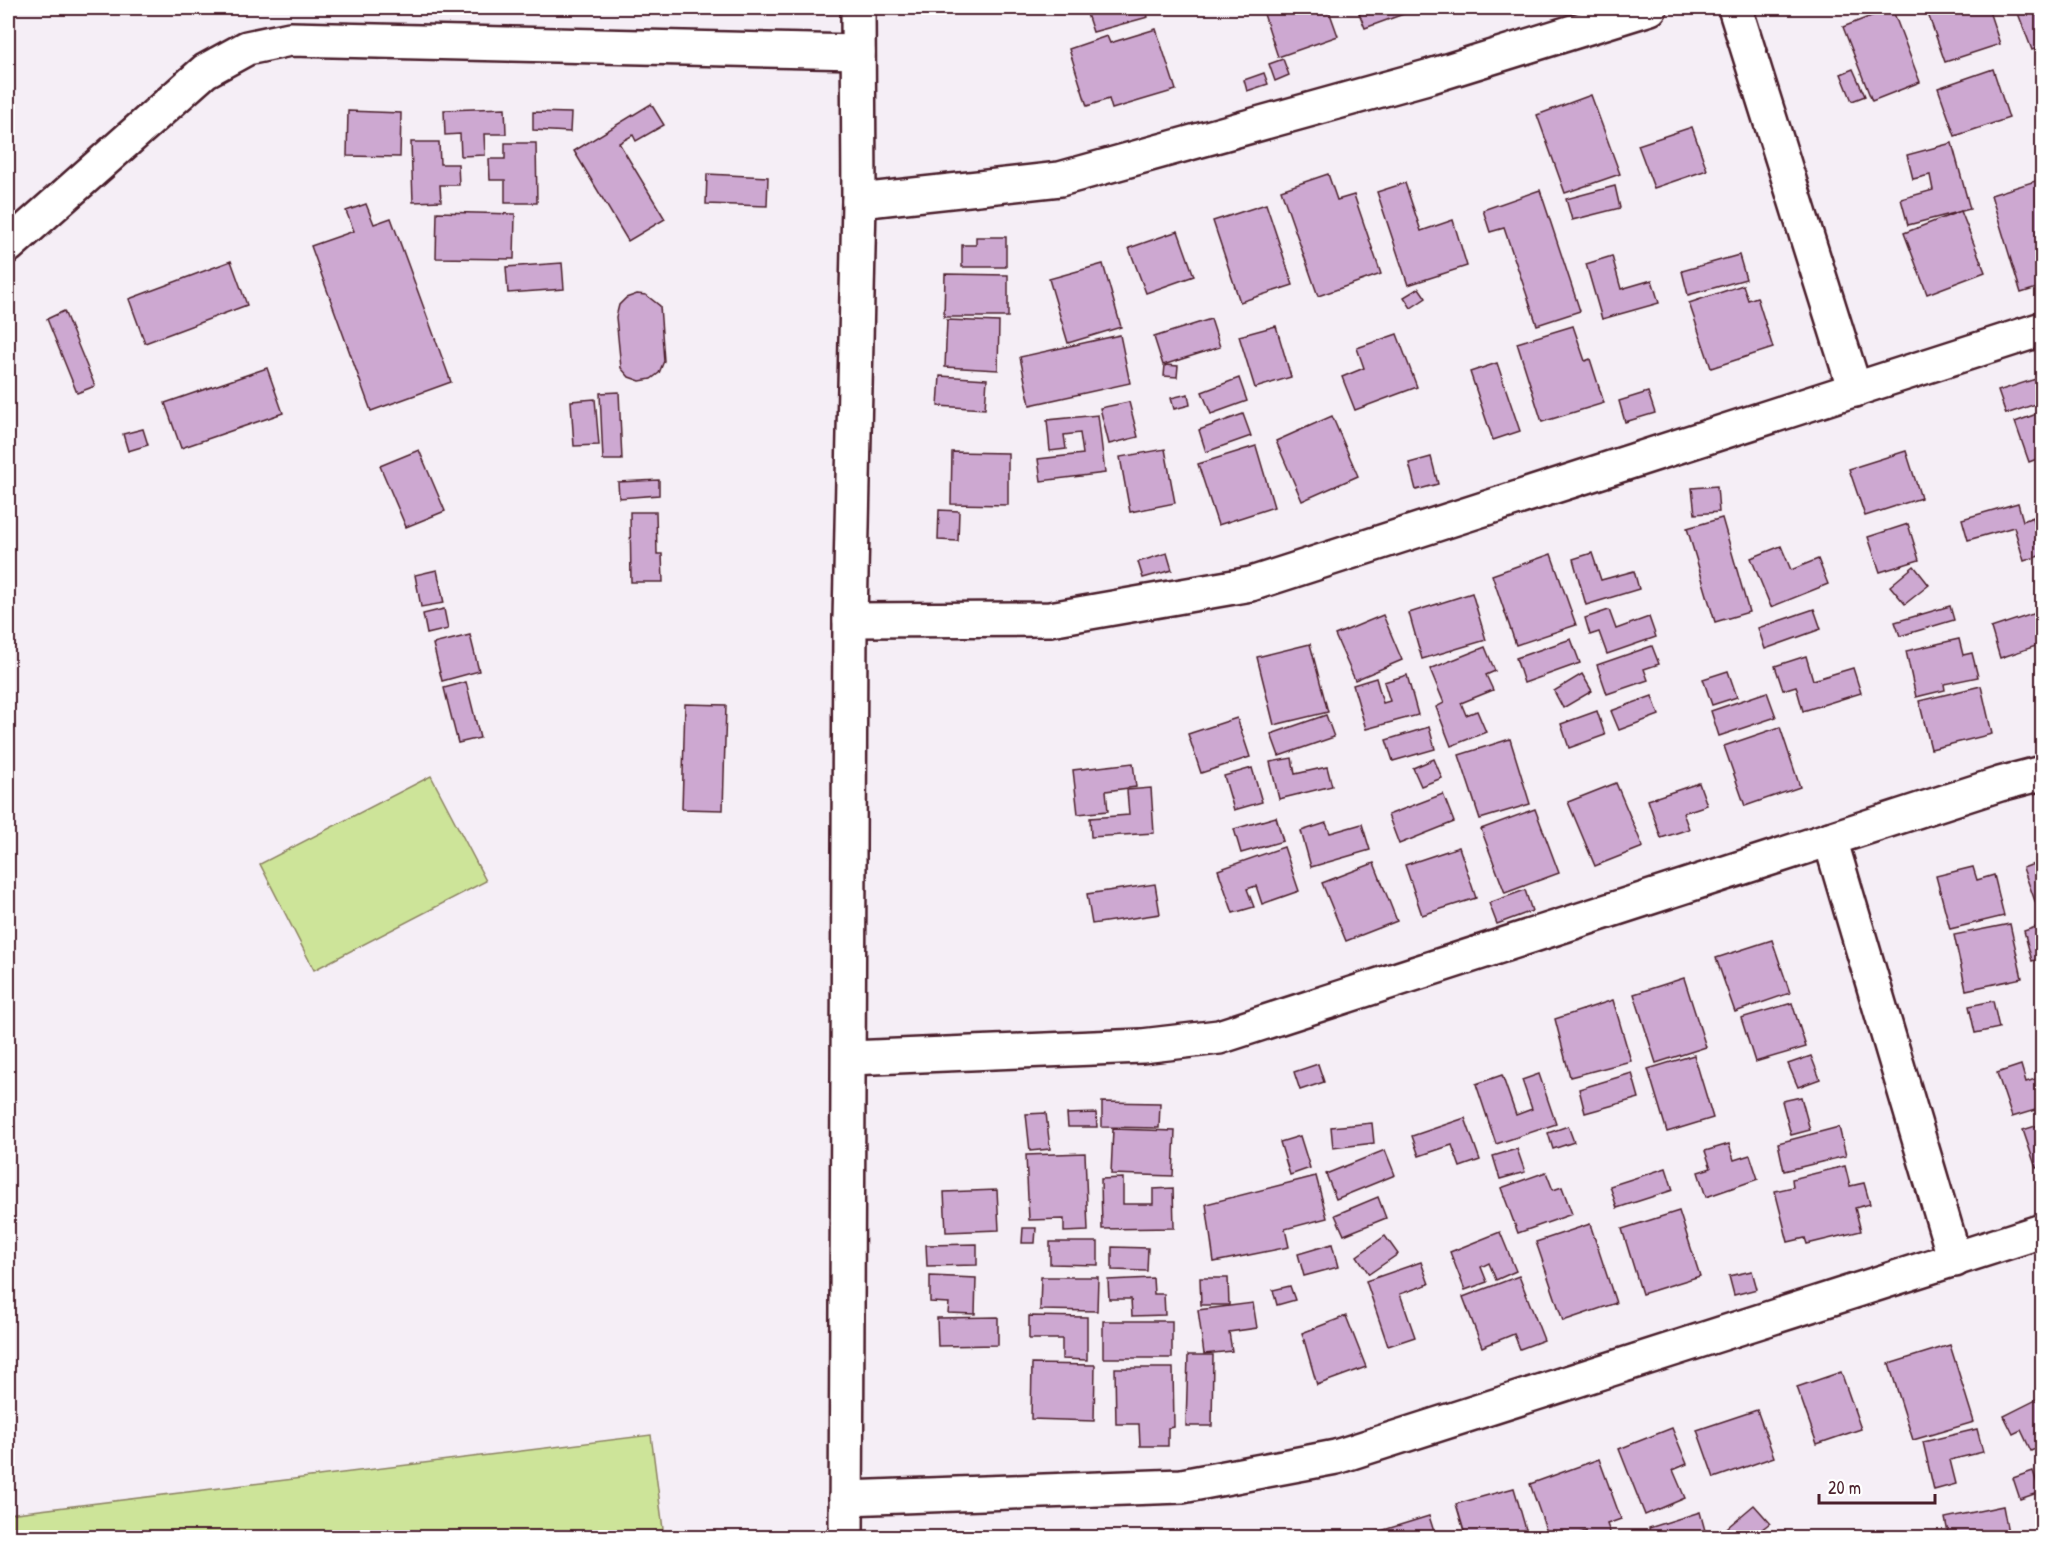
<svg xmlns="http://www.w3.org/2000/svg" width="2050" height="1545" font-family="'Patrick Hand',sans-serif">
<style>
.green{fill:#cde499;stroke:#8c8262;stroke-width:1.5}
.building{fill:#cda8d1;stroke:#4a1f2b;stroke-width:1.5}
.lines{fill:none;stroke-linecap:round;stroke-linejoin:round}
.minor-casing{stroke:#4a1f2b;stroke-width:38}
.tertiary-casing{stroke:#4a1f2b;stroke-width:38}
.minor{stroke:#fff;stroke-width:33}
.tertiary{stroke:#fff;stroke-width:33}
</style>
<rect width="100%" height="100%" fill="#f5eef6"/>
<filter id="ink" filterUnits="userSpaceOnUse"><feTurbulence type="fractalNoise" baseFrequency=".0167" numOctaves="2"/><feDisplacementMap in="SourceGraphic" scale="12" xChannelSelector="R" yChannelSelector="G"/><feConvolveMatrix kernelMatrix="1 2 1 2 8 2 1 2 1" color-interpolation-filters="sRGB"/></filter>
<g filter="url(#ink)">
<g class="green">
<polygon points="431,776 486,881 314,970 260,864"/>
<polygon points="651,1435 664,1537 8,1537 8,1514"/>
</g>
<g class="building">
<polygon points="1085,8 1145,8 1148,17 1093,32"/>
<polygon points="1262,8 1328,8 1338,36 1278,57"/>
<polygon points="1357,8 1420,8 1365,28"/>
<polygon points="1892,8 1920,82 1872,101 1843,27"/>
<polygon points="1926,8 1988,8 2000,44 1945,62"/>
<polygon points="2016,8 2042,8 2042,46 2032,50"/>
<polygon points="1156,29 1176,90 1112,109 1109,99 1087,106 1069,49 1107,36 1110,43"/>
<polygon points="1283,59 1289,75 1275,81 1269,64"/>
<polygon points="1853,69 1865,96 1852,101 1841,74"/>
<polygon points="1993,69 2009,118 1955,136 1938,88"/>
<polygon points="1264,73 1268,84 1247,91 1244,80"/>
<polygon points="1591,95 1620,174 1565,193 1537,115"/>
<polygon points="651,104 664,125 636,141 633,135 619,143 665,219 628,241 574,151"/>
<polygon points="505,108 506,134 484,134 485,155 461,156 460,134 445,135 444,110"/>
<polygon points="348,111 401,113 400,157 347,156"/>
<polygon points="533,112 571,113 570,132 533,130"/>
<polygon points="1692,127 1707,170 1654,188 1638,145"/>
<polygon points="411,142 439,142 440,164 458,164 459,185 440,185 441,201 413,202"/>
<polygon points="505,143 536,143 537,203 505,203 505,180 490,180 489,159 505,159"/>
<polygon points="1952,143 1970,209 1908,225 1901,199 1933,190 1930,175 1913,179 1907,155"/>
<polygon points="707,174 768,177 767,206 706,204"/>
<polygon points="1328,174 1337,200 1354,195 1381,274 1318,296 1281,190"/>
<polygon points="2042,179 2042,274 2036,276 2040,287 2021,293 1991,195"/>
<polygon points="1405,183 1421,231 1453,220 1467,266 1408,285 1377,192"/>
<polygon points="1615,186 1620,208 1572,220 1566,199"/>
<polygon points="1540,190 1580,311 1537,325 1504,228 1490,232 1483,210"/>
<polygon points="366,204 374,224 391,218 451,382 371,411 311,246 354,231 346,211"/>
<polygon points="1266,204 1293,285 1240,302 1213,221"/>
<polygon points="1961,211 1985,272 1927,294 1904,233"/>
<polygon points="437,212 515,214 514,259 436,258"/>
<polygon points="1178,231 1194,276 1146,293 1129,248"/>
<polygon points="976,237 1006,237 1006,267 962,267 962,245 976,245"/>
<polygon points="1739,255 1746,279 1688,295 1682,271"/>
<polygon points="1612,256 1621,289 1652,280 1659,303 1602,319 1586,264"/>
<polygon points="231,261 247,305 145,343 129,299"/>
<polygon points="562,263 564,289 508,293 506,267"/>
<polygon points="1103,264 1121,327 1068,343 1049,279"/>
<polygon points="945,274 1008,275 1008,317 944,317"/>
<polygon points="1743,285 1748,300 1757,297 1773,348 1711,368 1689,303"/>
<polygon points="1419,288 1426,298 1411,308 1404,297"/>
<polygon points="637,294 646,295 660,306 664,361 659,373 651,379 640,381 629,377 621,368 616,317 619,305 626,298"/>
<polygon points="64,311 95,386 77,393 47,319"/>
<polygon points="1211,319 1220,347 1163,365 1154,337"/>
<polygon points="947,320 999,322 998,370 945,367"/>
<polygon points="1276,326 1291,377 1255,388 1239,336"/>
<polygon points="1573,326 1585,361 1590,359 1604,403 1542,422 1517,343"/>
<polygon points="1397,334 1417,387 1355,410 1342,377 1364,368 1357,348"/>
<polygon points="1120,335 1130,383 1030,405 1020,357"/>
<polygon points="1497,363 1520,431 1493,440 1470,372"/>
<polygon points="1165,365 1178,366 1177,377 1164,376"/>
<polygon points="267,368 283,413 181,448 165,403"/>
<polygon points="940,376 987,379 985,409 938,406"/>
<polygon points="2042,377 2042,402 2006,414 1998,391"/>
<polygon points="1239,378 1247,401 1211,414 1202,392"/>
<polygon points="619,392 622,460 603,460 600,393"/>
<polygon points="1648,392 1655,413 1625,422 1619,401"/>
<polygon points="1188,394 1190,405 1174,409 1171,398"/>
<polygon points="595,399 599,445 574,446 571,401"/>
<polygon points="1129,402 1138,437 1109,444 1100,408"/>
<polygon points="2042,412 2042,457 2029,462 2015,422"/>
<polygon points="1243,414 1251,436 1206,452 1199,430"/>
<polygon points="1098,415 1105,473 1041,481 1038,459 1083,454 1080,433 1064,435 1066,449 1050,451 1047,420"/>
<polygon points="1332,416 1358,476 1302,501 1276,441"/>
<polygon points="143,429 148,445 128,451 123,434"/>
<polygon points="1256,446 1274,507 1218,525 1198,464"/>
<polygon points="1165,449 1175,503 1130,512 1120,457"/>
<polygon points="419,450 445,511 406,527 380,466"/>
<polygon points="1906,451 1921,498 1865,516 1849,469"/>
<polygon points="952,452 1008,453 1008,505 951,504"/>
<polygon points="1431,457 1438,484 1416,490 1409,463"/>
<polygon points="659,480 659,495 619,498 618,482"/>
<polygon points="1717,486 1719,512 1695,514 1692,488"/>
<polygon points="2018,503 2023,521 2033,517 2042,555 2024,561 2014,527 1968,540 1962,519"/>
<polygon points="939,510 959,511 958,541 938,540"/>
<polygon points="630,512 656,512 657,554 662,554 663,582 631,582"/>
<polygon points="1722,518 1749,612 1715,622 1687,528"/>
<polygon points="1908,524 1919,560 1880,572 1868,537"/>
<polygon points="1781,546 1791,570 1818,559 1828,584 1771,607 1751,558"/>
<polygon points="1167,553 1172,570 1143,578 1138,562"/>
<polygon points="1592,553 1601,580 1634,571 1639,589 1586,605 1573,559"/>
<polygon points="1551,554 1576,625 1516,645 1492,575"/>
<polygon points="1914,566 1929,585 1905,604 1890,586"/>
<polygon points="437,570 444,603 421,607 415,575"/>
<polygon points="1472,593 1486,640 1422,659 1409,613"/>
<polygon points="1950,606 1954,620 1900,636 1895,622"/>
<polygon points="444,609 448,629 427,634 423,614"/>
<polygon points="1814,609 1821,629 1765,649 1758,628"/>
<polygon points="1609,610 1616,629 1649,617 1656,637 1607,654 1599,632 1590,635 1585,618"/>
<polygon points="2042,611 2042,644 2000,658 1991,628"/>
<polygon points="1383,615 1402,660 1355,680 1335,635"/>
<polygon points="470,635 479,671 442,681 433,644"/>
<polygon points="1571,639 1580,663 1524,683 1516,658"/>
<polygon points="1959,639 1963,655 1972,653 1978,677 1944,684 1945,690 1916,697 1906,651"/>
<polygon points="1310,644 1328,712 1274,725 1257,657"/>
<polygon points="1652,646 1659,664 1644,669 1648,680 1607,694 1597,665"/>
<polygon points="1485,647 1495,671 1486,675 1493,690 1461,703 1466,715 1477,711 1486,732 1451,746 1436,707 1444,703 1430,669"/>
<polygon points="1806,656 1813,680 1853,668 1861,693 1803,711 1796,686 1783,690 1775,666"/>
<polygon points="1728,671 1737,697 1712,705 1703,679"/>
<polygon points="1582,674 1592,691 1563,708 1554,691"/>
<polygon points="1407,675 1418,715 1366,729 1353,685 1376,678 1383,703 1390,701 1384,682"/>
<polygon points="466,682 480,738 458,743 444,688"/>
<polygon points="1981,686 1992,734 1931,749 1919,701"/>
<polygon points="1767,692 1776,717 1719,736 1711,711"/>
<polygon points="1652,696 1659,715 1619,730 1611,711"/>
<polygon points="685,704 726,705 723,810 682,809"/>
<polygon points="1597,711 1605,735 1569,748 1561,724"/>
<polygon points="1326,715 1334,737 1279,756 1271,734"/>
<polygon points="1237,718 1250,757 1201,773 1188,734"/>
<polygon points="1429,727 1435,749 1393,761 1386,740"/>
<polygon points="1780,727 1800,787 1745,806 1724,746"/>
<polygon points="1510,739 1530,804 1480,819 1459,755"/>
<polygon points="1292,758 1295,774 1327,767 1332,786 1279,799 1270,762"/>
<polygon points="1434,759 1442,778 1421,786 1413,768"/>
<polygon points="1133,763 1136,787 1106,791 1108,811 1078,814 1073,770"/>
<polygon points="1252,768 1262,802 1234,810 1224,776"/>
<polygon points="1616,783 1643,847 1595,866 1568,802"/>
<polygon points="1699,783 1707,805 1683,813 1689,829 1661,838 1648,800"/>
<polygon points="1151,788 1154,833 1091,837 1090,818 1129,815 1127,790"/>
<polygon points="1443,794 1454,822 1399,844 1388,815"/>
<polygon points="1535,809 1559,873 1505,893 1481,829"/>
<polygon points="1276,817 1283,841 1241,853 1234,829"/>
<polygon points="1326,823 1330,833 1362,824 1370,850 1311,867 1301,831"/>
<polygon points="1284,847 1299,891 1262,904 1256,886 1247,889 1254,907 1233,913 1218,870"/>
<polygon points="1459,847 1476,898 1422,915 1405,865"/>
<polygon points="2042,861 2042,911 2039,912 2023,868"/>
<polygon points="1374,863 1397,921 1346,941 1322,883"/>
<polygon points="1973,867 1977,880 1994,875 2004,916 1950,929 1936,876"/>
<polygon points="1155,884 1160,914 1092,924 1087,894"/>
<polygon points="1525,890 1532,911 1497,924 1489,903"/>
<polygon points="2010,924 2022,978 1966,990 1954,935"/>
<polygon points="2036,927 2042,947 2042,958 2032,961 2024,931"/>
<polygon points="1772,940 1790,993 1735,1012 1716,958"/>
<polygon points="1684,978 1706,1047 1656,1063 1634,994"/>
<polygon points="1613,1000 1631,1061 1570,1077 1555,1019"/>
<polygon points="1993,1001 1999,1028 1975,1033 1969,1006"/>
<polygon points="1792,1003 1806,1047 1755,1062 1741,1018"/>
<polygon points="1694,1055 1713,1118 1667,1132 1648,1069"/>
<polygon points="1811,1056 1820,1079 1798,1087 1788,1064"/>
<polygon points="1318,1064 1324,1082 1300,1090 1294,1072"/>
<polygon points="2021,1065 2026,1082 2042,1077 2042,1108 2012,1117 1997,1073"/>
<polygon points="1632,1073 1639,1098 1585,1113 1579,1089"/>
<polygon points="1539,1074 1556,1124 1496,1144 1476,1084 1502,1075 1516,1115 1532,1109 1522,1080"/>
<polygon points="1801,1097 1810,1130 1791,1135 1782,1101"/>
<polygon points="1102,1102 1160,1103 1159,1128 1102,1127"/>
<polygon points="1046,1113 1050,1149 1030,1151 1026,1114"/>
<polygon points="1096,1113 1097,1127 1068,1127 1067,1114"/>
<polygon points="1465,1118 1480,1160 1460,1167 1452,1145 1419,1156 1412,1136"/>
<polygon points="1372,1123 1374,1143 1333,1148 1331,1127"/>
<polygon points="2042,1124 2042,1166 2036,1168 2023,1130"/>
<polygon points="1568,1126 1574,1142 1553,1149 1548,1133"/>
<polygon points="1839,1127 1846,1156 1784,1171 1778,1143"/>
<polygon points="1113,1129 1175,1131 1173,1176 1111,1174"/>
<polygon points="1300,1136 1310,1168 1290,1175 1280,1142"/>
<polygon points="1729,1144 1734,1160 1750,1155 1758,1179 1706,1197 1698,1172 1711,1168 1705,1151"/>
<polygon points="1517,1149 1525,1172 1500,1179 1493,1156"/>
<polygon points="1385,1150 1395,1175 1336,1199 1326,1174"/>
<polygon points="1085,1153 1088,1231 1064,1232 1064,1219 1029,1220 1026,1155"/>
<polygon points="1845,1166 1850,1186 1864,1183 1870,1204 1855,1208 1861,1231 1807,1244 1805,1238 1788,1242 1775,1191 1793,1187 1792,1179"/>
<polygon points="1666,1168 1673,1190 1617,1208 1610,1186"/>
<polygon points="1546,1172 1553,1190 1562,1187 1572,1214 1518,1233 1501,1188"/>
<polygon points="1316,1176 1327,1218 1285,1229 1289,1247 1214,1262 1206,1204"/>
<polygon points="1123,1178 1123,1204 1153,1204 1153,1189 1173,1188 1174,1228 1102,1229 1101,1179"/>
<polygon points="997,1190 999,1230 946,1232 944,1192"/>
<polygon points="1378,1197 1386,1218 1344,1235 1335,1215"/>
<polygon points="1679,1211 1700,1276 1642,1294 1622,1229"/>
<polygon points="1590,1224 1616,1303 1563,1321 1536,1242"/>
<polygon points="1023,1228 1036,1228 1035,1243 1022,1243"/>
<polygon points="1500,1232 1516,1271 1496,1280 1489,1263 1481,1267 1487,1282 1465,1290 1450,1252"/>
<polygon points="1385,1236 1398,1254 1369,1274 1357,1256"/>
<polygon points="1050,1242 1098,1242 1098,1265 1050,1264"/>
<polygon points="977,1244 977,1265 927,1266 926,1245"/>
<polygon points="1332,1244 1338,1267 1304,1276 1298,1254"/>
<polygon points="1112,1247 1148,1248 1147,1271 1112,1270"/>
<polygon points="1421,1262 1429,1284 1400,1294 1415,1337 1388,1346 1366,1281"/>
<polygon points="1752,1271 1757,1289 1734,1295 1729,1276"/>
<polygon points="930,1276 976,1278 975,1314 948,1313 949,1303 930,1302"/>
<polygon points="1519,1276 1544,1340 1520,1349 1514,1334 1482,1347 1463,1297"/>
<polygon points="1041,1277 1098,1277 1097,1311 1040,1310"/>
<polygon points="1153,1278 1154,1294 1164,1294 1165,1315 1132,1316 1131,1299 1109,1299 1108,1280"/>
<polygon points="1200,1278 1228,1278 1229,1305 1201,1305"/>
<polygon points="1290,1286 1295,1300 1277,1305 1273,1290"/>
<polygon points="1253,1303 1257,1328 1229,1332 1232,1351 1204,1354 1198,1310"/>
<polygon points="1029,1316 1087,1317 1087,1360 1062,1359 1062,1339 1029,1339"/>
<polygon points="1346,1316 1366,1367 1317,1385 1302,1333"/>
<polygon points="998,1317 998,1345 938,1346 937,1318"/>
<rect x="1103" y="1321" width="69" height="37"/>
<polygon points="1950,1345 1974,1422 1913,1440 1889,1364"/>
<polygon points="1188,1355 1213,1355 1212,1426 1186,1426"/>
<polygon points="1032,1364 1095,1365 1094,1421 1031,1419"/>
<polygon points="1115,1368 1173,1368 1174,1427 1168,1428 1168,1446 1140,1446 1139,1424 1116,1424"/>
<polygon points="1841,1372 1861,1429 1817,1444 1797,1387"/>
<polygon points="2042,1397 2042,1446 2031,1451 2021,1430 2013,1434 2004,1416"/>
<polygon points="1757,1410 1774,1457 1714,1478 1697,1430"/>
<polygon points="1672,1428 1687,1464 1673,1470 1685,1498 1645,1515 1619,1449"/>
<polygon points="1977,1429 1983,1452 1950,1460 1956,1484 1934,1490 1923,1442"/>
<polygon points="1599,1459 1621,1519 1607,1524 1612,1538 1588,1538 1586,1531 1568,1538 1549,1538 1530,1484"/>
<polygon points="2033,1471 2040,1492 2020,1499 2013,1478"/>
<polygon points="1514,1488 1527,1533 1511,1538 1466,1538 1456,1504"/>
<polygon points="1754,1505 1770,1523 1756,1534 1759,1538 1727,1538 1722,1532"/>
<polygon points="2003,1506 2009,1538 1949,1538 1945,1518"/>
<polygon points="1700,1512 1707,1538 1651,1538 1649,1528"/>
<polygon points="1429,1516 1436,1538 1375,1538 1374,1533"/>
</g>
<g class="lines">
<g class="minor-casing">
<g id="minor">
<polyline points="1735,8 1855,390"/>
<polyline points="859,201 1060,179 1431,76 1650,8"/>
<polyline points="8,246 205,71 247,48 290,39 858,52"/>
<polyline points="850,620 1050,619 1251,584 2042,329"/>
<polyline points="1830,839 1955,1260"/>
<polyline points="849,1058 1142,1046 1219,1037 2000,784 2042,773"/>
<polyline points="846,1498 1182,1486 1336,1457 2042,1231"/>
</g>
</g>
<g class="tertiary-casing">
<polyline id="tertiary" points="846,1538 850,620 859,201 858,8"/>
</g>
<use href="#minor" class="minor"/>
<use href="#tertiary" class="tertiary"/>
</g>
</g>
<rect width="2050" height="1545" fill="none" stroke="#fff" stroke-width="30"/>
<rect x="15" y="15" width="2020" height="1515" fill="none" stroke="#4a1f2b" stroke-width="2" filter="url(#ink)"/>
<path d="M1819 1494v9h116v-9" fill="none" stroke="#4a1f2b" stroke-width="3"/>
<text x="1828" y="1494" font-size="18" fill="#4a1f2b" stroke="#ffffff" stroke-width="4.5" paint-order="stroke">20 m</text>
</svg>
